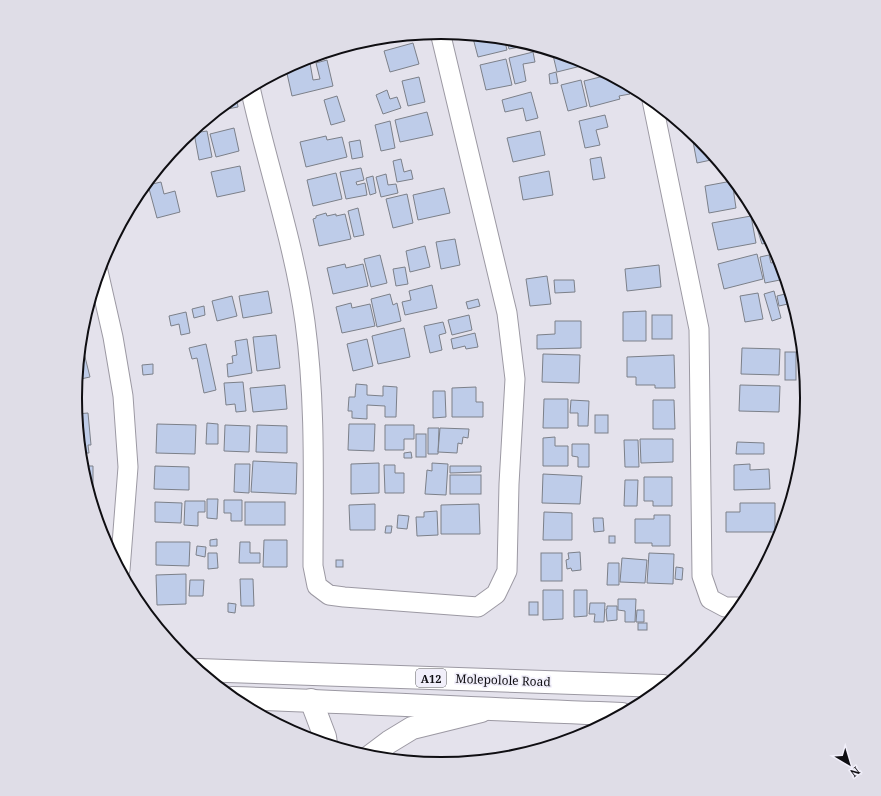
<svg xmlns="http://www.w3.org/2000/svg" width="881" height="796" font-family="'Noto Serif',serif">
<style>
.building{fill:#becce9;stroke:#7c8089}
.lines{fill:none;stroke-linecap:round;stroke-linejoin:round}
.street-casing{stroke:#9c99a3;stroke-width:21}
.secondary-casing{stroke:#9c99a3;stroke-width:24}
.primary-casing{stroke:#9c99a3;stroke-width:24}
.street{stroke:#fff;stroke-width:19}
.secondary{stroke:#fff;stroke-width:22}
.primary{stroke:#fff;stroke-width:22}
.labels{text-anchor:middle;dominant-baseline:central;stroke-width:3.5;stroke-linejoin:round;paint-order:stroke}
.shield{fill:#f1effa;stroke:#535258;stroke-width:1}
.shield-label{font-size:11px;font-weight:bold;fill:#0f0e12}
.street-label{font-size:12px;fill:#0f0e12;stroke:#f1effa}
.rim{fill:none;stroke:#0f0e12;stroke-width:2}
</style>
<rect width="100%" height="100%" fill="#e4e2ec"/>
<g class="building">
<polygon points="482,36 504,38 507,50 478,57 473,38"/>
<polygon points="506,38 512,39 530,45 509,49"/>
<polygon points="413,43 419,64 390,72 384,51"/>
<polygon points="552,51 581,60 589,64 557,72"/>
<polygon points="533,52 535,62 523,64 526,81 515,84 509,58"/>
<polygon points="506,59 512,85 486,90 480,65"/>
<polygon points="327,60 333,86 292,96 286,69 310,63 313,80 320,79 316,63"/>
<polygon points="556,72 558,83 550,84 549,74"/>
<polygon points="608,75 615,78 617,85 624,83 628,85 630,94 619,96 620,99 590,107 584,81"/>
<polygon points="419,77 425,102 408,106 402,81"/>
<polygon points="581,80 587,106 568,111 561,85"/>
<polygon points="387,90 390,99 397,97 401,108 383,114 376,95"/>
<polygon points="531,92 538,118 526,121 523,108 505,112 502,100"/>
<polygon points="236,95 238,107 216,111"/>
<polygon points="337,96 345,121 331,125 324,100"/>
<polygon points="427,112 433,135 400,142 395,120"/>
<polygon points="605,115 608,127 596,130 600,145 585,148 579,121"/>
<polygon points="390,121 395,148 381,151 375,125"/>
<polygon points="234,128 239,151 216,157 210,134"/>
<polygon points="207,131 212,157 199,160 194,133"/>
<polygon points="540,131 545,155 513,162 507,138"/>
<polygon points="694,135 712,154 710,155 711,160 697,163 692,136"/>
<polygon points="326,136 327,140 342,137 347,157 306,167 300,142"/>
<polygon points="360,140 363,157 352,159 349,142"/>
<polygon points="601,157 605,178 593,180 590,159"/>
<polygon points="401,159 404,172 411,170 413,179 397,182 393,161"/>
<polygon points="161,165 162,171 154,173"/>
<polygon points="240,166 245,191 217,197 211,172"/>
<polygon points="361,168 364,180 356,182 357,185 365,183 367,195 346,199 340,172"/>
<polygon points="549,171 553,195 523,200 519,177"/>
<polygon points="336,173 342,199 313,206 307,180"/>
<polygon points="386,174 388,185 396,184 398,193 381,197 376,177"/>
<polygon points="373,176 376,193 370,195 366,178"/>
<polygon points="732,181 736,208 709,213 705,186"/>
<polygon points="161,182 164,194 175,191 180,212 157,218 148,185"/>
<polygon points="736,183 745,195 750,204 744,204 742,193 735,194 734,184"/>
<polygon points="444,188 450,213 418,220 413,195"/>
<polygon points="407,194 413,223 393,228 386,199"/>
<polygon points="358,208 364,235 354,237 348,211"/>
<polygon points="326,213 327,216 336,214 336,216 345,214 351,239 319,246 313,219 316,218 316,216"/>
<polygon points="751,216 756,243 718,250 712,223"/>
<polygon points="759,221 770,242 762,244 755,222"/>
<polygon points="455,239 460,265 441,269 436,242"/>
<polygon points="425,246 430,267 410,272 406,251"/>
<polygon points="757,254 763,279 724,289 718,264"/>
<polygon points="380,255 387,283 371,287 364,259"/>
<polygon points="769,255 771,263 780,261 785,279 765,283 760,257"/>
<polygon points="345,264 346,268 363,264 368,286 333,294 327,268"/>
<polygon points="659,265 661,287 627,291 625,269"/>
<polygon points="405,267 408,284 396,286 393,269"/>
<polygon points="547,276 551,304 530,306 526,279"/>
<polygon points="554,280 574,280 575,292 555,293"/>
<polygon points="432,285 437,308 405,315 402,302 411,300 409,291"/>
<polygon points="268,291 272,313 243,318 239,296"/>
<polygon points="774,291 781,318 772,321 764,294"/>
<polygon points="758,293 763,319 745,322 740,296"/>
<polygon points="789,293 792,303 779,306 777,296"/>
<polygon points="390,294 393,305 397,303 401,321 377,327 371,299"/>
<polygon points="232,296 237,316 217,321 212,301"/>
<polygon points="478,299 480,306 468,309 466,302"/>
<polygon points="351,303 352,308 370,304 375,326 342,333 336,307"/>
<polygon points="204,306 205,315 194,318 192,309"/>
<polygon points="646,311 646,341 623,341 623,312"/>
<polygon points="186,312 190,333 181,335 179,324 171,326 169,316"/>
<polygon points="469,315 472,330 452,335 448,320"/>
<rect x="652" y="315" width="20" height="24"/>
<polygon points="555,321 581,321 581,348 537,349 537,335 555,334"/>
<polygon points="443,322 446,333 439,335 442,350 430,353 424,326"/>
<polygon points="404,328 410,357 378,364 372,336"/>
<polygon points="475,333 478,347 466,349 465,346 453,349 451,339"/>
<polygon points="276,335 280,368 257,371 253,337"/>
<polygon points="247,339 252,373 228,377 227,364 233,363 232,356 237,355 235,341"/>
<polygon points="367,339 373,366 353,371 347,344"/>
<polygon points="206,344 216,390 204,393 197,358 192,359 189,348"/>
<polygon points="742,348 780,349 779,375 741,374"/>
<rect x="785" y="352" width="11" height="28"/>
<polygon points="84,353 90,377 76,380 79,355"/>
<polygon points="543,354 580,355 579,383 542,382"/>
<polygon points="674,355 675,388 655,388 655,385 636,385 636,377 627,377 627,357"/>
<polygon points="153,364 153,374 143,375 142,365"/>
<polygon points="243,382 246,411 236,412 235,404 226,405 224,383"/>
<polygon points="356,384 367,385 367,395 383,396 383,386 397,387 396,417 385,417 385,406 367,405 367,419 352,418 352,411 348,411 349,397 355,397"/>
<polygon points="285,385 287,409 253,412 250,388"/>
<polygon points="740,385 780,386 779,412 739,411"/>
<polygon points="476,387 476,402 483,402 483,417 452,417 452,388"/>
<polygon points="801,387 805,387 806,400 801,400"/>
<polygon points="433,391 445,391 446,417 433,418"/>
<polygon points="544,399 568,399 568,428 543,428"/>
<polygon points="571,400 589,401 588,426 578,426 578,413 570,413"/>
<polygon points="653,400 674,400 675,429 653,429"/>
<polygon points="88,413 91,445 88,445 89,453 80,453 76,414"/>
<rect x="595" y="415" width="13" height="18"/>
<polygon points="207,423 218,424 218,444 206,444"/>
<polygon points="157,424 196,425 195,454 156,453"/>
<polygon points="349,424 375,424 374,451 348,450"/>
<polygon points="225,425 250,426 249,452 224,451"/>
<polygon points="257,425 287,426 287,453 256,452"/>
<polygon points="385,425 414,425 414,439 404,439 404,450 385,450"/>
<polygon points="428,428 439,428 438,454 428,454"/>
<polygon points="440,428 469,429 468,438 463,437 462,444 458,443 457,453 438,452"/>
<rect x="416" y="434" width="10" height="23"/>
<polygon points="555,437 555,446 568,446 568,466 543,466 543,438"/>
<polygon points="640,439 673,439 673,462 641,463"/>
<polygon points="624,440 638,440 639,467 625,467"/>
<polygon points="737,442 764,443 764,454 736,454"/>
<polygon points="572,444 589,444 589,467 578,467 578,457 572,456"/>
<polygon points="411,452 412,458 404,458 404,453"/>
<polygon points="253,461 297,463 296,494 251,492"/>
<polygon points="379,463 379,493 351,494 351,464"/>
<polygon points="432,463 448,464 446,495 425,494 427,470 432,471"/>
<polygon points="235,464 250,464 249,493 234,492"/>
<polygon points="750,464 750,470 769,469 770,489 734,490 734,465"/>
<polygon points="384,465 395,465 395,473 404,473 404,493 385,493"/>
<polygon points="81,466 93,466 93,490 88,490"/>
<polygon points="155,466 189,467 189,490 154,489"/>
<polygon points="450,466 481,466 481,472 450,473"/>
<polygon points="543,474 582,476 580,504 542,503"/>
<rect x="450" y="475" width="31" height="19"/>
<polygon points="644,477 672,477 672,506 653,506 653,501 644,501"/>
<polygon points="625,480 638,480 637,506 624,506"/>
<polygon points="207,499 218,499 217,519 207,518"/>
<polygon points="224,500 242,500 242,521 231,521 231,513 224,513"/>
<polygon points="185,501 205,501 205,512 198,512 198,526 184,525"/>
<polygon points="155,502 182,503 181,523 155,522"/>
<rect x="245" y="502" width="40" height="23"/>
<polygon points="740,503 775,503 775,532 726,532 726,512 740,512"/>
<polygon points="375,504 375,530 350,530 349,505"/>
<polygon points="479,504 480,534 441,534 441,505"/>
<polygon points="437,511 438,535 417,536 416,517 424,517 424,512"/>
<polygon points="544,512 572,513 572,540 543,540"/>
<polygon points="398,515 409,516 407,529 397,528"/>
<polygon points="654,515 670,515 670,546 652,546 652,543 635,543 635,519 654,519"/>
<polygon points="593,518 603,518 604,531 594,532"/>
<polygon points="386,526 392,526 391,533 385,533"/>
<rect x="609" y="536" width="6" height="7"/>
<polygon points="217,539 217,546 210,546 210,540"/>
<polygon points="264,540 287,540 287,567 263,567"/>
<polygon points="156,542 190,542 189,566 156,565"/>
<polygon points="240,542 250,542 250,553 260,553 260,563 239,563"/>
<polygon points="197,546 206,547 205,557 196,555"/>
<polygon points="580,552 581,570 572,571 571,568 567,569 566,560 569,559 568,553"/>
<polygon points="208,553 217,553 218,568 208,569"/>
<rect x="541" y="553" width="21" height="28"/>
<polygon points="649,553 674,554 673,584 647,583"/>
<polygon points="622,558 647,560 645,583 620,582"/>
<rect x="336" y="560" width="7" height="7"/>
<polygon points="608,563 619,563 619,585 607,585"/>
<polygon points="676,567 683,568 682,580 675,579"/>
<polygon points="186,574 186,604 157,605 156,575"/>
<polygon points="240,579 253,579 254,606 241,606"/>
<polygon points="190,580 204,580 203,596 189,596"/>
<polygon points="543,590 563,590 563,619 543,620"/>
<polygon points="574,590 587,590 587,616 574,617"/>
<polygon points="618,599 636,599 635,622 625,622 625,611 618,610"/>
<rect x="529" y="602" width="9" height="13"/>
<polygon points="228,603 236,604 235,613 228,612"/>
<polygon points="590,603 605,603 604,622 594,622 595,614 589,614"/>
<polygon points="607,606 617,606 617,620 607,621 606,609 607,609"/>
<polygon points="637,610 644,610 644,622 636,622"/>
<rect x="638" y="623" width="9" height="7"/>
</g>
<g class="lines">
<g class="street-casing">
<g id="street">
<path d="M 250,87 C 267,165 294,242 305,322 C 316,403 313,485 313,566 L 317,586 L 329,595 L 344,597 L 478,607 L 496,594 L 507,571 L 509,484 L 515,379 L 507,313 L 440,32"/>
<polyline points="652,100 699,329 702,576 710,599 725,607 740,607"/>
<polyline points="98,271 113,337 123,396 128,467 120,570"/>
</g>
</g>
<g class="secondary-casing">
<g id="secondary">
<polyline points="311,700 325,737 326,744"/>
<polyline points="369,757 389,742 412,728 481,711"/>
</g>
</g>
<g class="primary-casing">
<g id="primary">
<polyline points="198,670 663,686"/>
<path d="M 232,698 C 362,702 492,710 622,714"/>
</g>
</g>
<use href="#street" class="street"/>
<use href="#secondary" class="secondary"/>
<use href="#primary" class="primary"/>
</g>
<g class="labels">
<rect class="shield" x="416" y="669" width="30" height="18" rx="3"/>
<g class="shield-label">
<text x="431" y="678">A12</text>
</g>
<g class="street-label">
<text transform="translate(503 680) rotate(2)">Molepolole Road</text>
</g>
</g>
<path d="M0 0H881V796H0ZM82 398a359 359 0 1 1 718 0a359 359 0 1 1-718 0Z" fill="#dfdde7" fill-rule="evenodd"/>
<path class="rim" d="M82 398a359 359 0 1 1 718 0a359 359 0 1 1-718 0Z"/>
<g transform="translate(849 764) rotate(142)" stroke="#f1effa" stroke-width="3" paint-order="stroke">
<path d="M0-3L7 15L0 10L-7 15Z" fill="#0f0e12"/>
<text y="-6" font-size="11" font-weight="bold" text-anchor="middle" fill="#0f0e12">N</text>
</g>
</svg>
